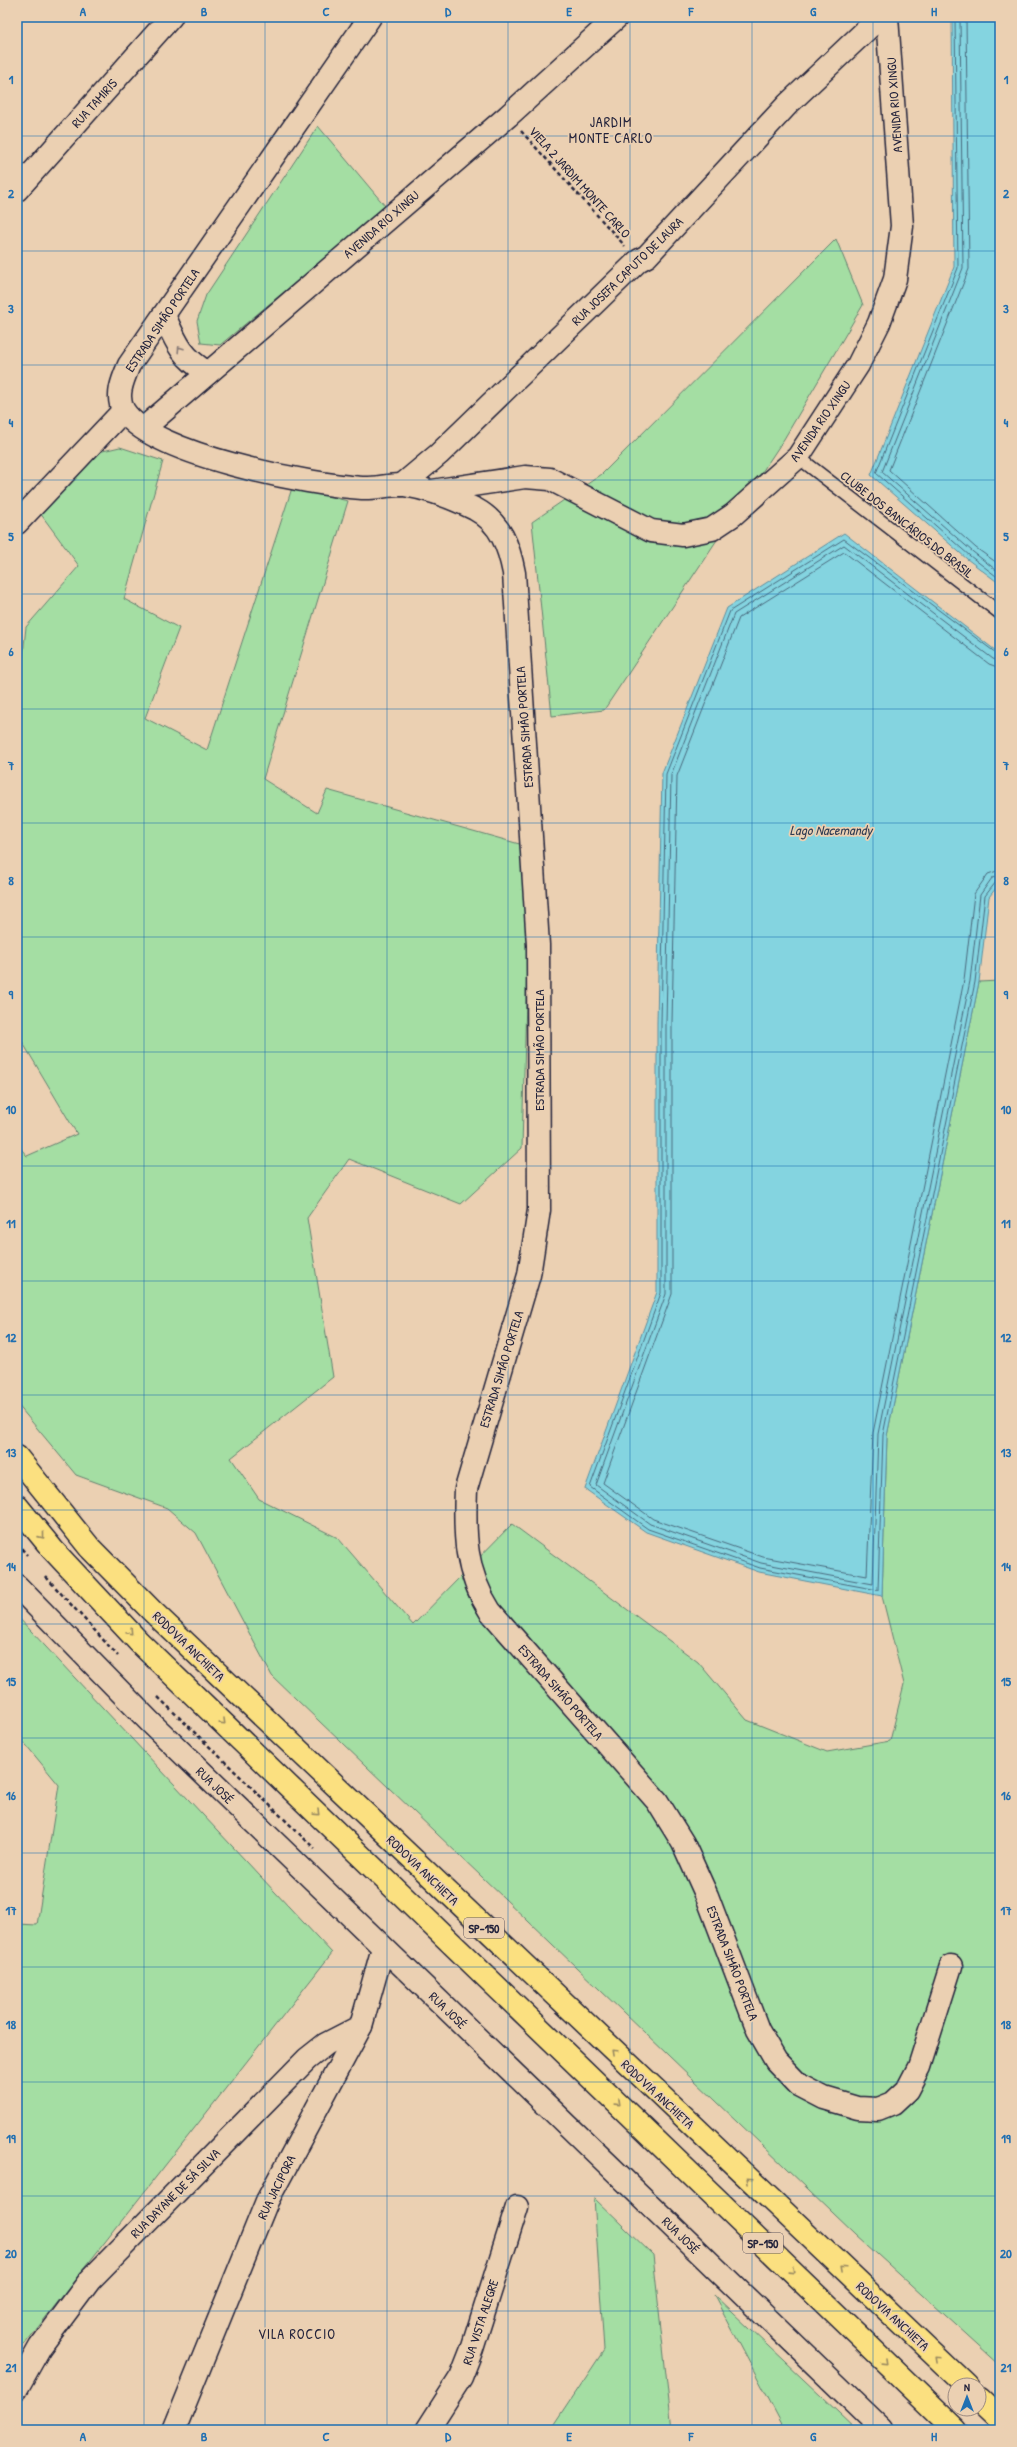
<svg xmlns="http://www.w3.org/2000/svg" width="1017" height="2447" font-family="'Patrick Hand',sans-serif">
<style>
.green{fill:#a4dea3;stroke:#63806f}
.water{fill:#84d4e0;stroke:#5d8d9e}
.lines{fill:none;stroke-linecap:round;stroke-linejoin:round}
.shore{stroke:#49697d;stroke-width:1}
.lane-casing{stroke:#22223b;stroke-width:15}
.street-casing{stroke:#22223b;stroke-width:25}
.highway-casing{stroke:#22223b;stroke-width:25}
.path{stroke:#22223b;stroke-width:2.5;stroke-dasharray:4 3;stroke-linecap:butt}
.lane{stroke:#ebd0b2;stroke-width:12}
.street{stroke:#ebd0b2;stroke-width:22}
.highway{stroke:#fbe080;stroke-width:22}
.oneway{stroke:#867976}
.oneway2{stroke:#998a61}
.grid{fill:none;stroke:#1f6fb2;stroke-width:1;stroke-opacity:0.55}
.labels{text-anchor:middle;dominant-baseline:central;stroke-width:3.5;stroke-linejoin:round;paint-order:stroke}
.shield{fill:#ebd0b2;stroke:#5e565f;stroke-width:1}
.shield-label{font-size:12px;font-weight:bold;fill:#22223b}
.street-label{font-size:13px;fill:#22223b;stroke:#ebd0b2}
.neighbourhood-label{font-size:14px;letter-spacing:1px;fill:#22223b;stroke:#ebd0b2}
.water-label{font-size:14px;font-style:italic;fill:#313d54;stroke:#ebd0b2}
.neatline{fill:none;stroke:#1f6fb2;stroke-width:1.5}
.grid-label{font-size:13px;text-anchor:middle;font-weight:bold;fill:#1f6fb2}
</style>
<rect width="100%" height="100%" fill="#ebd0b2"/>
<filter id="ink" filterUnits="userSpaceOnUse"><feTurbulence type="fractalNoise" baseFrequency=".025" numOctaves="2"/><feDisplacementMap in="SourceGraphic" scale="8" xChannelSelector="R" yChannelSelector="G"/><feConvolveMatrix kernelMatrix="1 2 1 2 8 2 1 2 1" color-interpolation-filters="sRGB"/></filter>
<g filter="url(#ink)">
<g class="green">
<polygon points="318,126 386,207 220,345 201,343 197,321 206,295"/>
<polygon points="836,239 863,305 784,439 604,710 552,716 532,522 602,474"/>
<polygon points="120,447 163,461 124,599 179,628 145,718 207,750 292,488 348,501 263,779 317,813 327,790 523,845 529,886 522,1148 461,1204 349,1159 307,1218 333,1377 231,1458 259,1499 338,1538 413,1625 512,1524 698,1662 747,1720 827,1752 890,1741 904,1684 882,1596 887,1436 979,982 1000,981 1000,2366 855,2234 272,1676 196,1533 167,1508 76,1475 17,1404 17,1144 27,1156 77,1134 17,1033 17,713 26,627 79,566 40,513 94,453"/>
<polygon points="17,1616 332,1953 17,2354 17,1924 37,1925 59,1785 17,1734"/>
<polygon points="594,2198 653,2255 672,2430 551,2430 604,2350"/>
<polygon points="714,2295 857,2430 785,2430"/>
</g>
<g class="water">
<polygon points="952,17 1000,17 1000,584 967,559 871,475 954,267"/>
<polygon points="844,533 1000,654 1000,883 989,897 979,982 887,1436 882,1596 759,1572 646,1532 585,1489 657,1292 657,1023 662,773 727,608"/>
</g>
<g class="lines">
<g class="shore">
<polyline points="955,17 958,268 876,473 970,556 1000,579"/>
<polyline points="960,17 963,268 882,472 973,552 1000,573"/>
<polyline points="966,17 969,269 889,470 976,548 1000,565"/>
<polyline points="1000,656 844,539 730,611 666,774 661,1023 661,1293 590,1487 648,1529 760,1568 878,1590 883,1435 975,982 985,896 996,882 1000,881"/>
<polyline points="1000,662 993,659 844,545 734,614 671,775 666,1023 666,1294 596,1485 650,1524 761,1563 873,1584 878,1434 970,981 980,895 992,878 1000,876"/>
<polyline points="1000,668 989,664 844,552 739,618 677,776 672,1023 672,1294 603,1483 653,1519 763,1557 867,1576 873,1433 964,980 974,894 988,874 1000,870"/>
</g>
<g class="lane-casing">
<polyline id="lane" points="798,457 1000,613"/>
</g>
<g class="street-casing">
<g id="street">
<path d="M 370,17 L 129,365 C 123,379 115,397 124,411 C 152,455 311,485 362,488 C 375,489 390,484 404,485 C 428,489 453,498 475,509 C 501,523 509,547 514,573 L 538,945 L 539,1210 L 529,1275 L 466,1489 C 464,1535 465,1572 490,1611 L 657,1801 L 683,1843 L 707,1896 L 758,2030 L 776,2061 L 799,2085 L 824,2098 L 858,2108 L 878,2109 L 893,2103 L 907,2090 L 919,2067 L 951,1966"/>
<polyline points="17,190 171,17"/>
<path d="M 164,315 C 176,342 181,357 208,373"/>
<polyline points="144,428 508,116 617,17"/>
<polyline points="402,485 439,454 638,261 647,256 788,104 880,17"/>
<polyline points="432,491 525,477 550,479 651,531 683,535 712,529 733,515 798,457 858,365 879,323 895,279 902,226 887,17"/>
<polyline points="17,523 123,411"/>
<polyline points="17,1586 150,1722 883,2430"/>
<polyline points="17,2388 40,2347 90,2280 307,2059 326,2044 361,2026"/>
<polyline points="174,2430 267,2201 361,2026 383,1948"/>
<polyline points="427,2430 461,2377 472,2349 517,2207"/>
</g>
</g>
<g class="highway-casing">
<g id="highway">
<polyline points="17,1457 90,1548 152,1611 966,2385"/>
<polyline points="17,1506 53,1550 139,1642 956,2430"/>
<polyline points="979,2397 1000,2417"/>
</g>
</g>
<g class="path">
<polyline points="521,131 625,246"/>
<polyline points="17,1543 27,1555"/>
<polyline points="46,1577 118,1656"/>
<polyline points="158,1697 315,1849"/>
</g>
<use href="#lane" class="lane"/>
<use href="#street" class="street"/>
<use href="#highway" class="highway"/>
</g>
<defs><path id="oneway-chevron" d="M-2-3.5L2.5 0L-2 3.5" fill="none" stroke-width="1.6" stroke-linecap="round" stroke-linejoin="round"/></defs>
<use class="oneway" href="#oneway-chevron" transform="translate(180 349) rotate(-123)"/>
<g class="oneway2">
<use href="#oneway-chevron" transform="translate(42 1536) rotate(51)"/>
<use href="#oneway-chevron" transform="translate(130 1632) rotate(47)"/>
<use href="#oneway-chevron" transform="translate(223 1722) rotate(44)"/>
<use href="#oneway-chevron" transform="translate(317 1813) rotate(44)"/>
<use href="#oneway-chevron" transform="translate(614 2052) rotate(-137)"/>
<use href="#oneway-chevron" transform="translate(618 2103) rotate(44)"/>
<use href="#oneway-chevron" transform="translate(749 2180) rotate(-137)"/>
<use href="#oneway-chevron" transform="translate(843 2269) rotate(-137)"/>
<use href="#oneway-chevron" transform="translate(792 2271) rotate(44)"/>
<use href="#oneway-chevron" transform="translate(938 2358) rotate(-137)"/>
<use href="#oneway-chevron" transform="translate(885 2362) rotate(44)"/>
</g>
</g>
<path class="grid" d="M 144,17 L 144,2430M 265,17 L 265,2430M 387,17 L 387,2430M 508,17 L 508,2430M 630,17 L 630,2430M 752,17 L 752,2430M 873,17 L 873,2430M 17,136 L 1000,136M 17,251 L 1000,251M 17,365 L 1000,365M 17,480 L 1000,480M 17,594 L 1000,594M 17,709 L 1000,709M 17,823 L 1000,823M 17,937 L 1000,937M 17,1052 L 1000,1052M 17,1166 L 1000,1166M 17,1281 L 1000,1281M 17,1395 L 1000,1395M 17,1510 L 1000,1510M 17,1624 L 1000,1624M 17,1738 L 1000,1738M 17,1853 L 1000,1853M 17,1967 L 1000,1967M 17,2082 L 1000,2082M 17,2196 L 1000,2196M 17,2311 L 1000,2311"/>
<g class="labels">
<g class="shield">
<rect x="464" y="1918" width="40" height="20" rx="3"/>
<rect x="743" y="2233" width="40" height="20" rx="3"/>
</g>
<g class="shield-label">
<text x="484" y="1928">SP-150</text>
<text x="763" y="2243">SP-150</text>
</g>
<g class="street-label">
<text transform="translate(94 103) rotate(-48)">RUA TAMIRIS</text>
<text transform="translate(894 105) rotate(-94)">AVENIDA RIO XINGU</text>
<text transform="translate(580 182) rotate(48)">VIELA 2 JARDIM MONTE CARLO</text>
<text transform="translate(381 224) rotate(-41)">AVENIDA RIO XINGU</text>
<text transform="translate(627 271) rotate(-44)">RUA JOSEFA CAPUTO DE LAURA</text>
<text transform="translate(162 320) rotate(-56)">ESTRADA SIMÃO PORTELA</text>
<text transform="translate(820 421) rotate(-55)">AVENIDA RIO XINGU</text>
<text transform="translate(907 524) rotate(38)">CLUBE DOS BANCÁRIOS DO BRASIL</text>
<text transform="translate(524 727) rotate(-94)">ESTRADA SIMÃO PORTELA</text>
<text transform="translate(539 1050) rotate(-90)">ESTRADA SIMÃO PORTELA</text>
<text transform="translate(501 1369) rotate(-73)">ESTRADA SIMÃO PORTELA</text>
<text transform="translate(189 1646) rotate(44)">RODOVIA ANCHIETA</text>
<text transform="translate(561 1692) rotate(49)">ESTRADA SIMÃO PORTELA</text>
<text transform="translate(215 1785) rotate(44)">RUA JOSÉ</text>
<text transform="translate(423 1870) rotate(44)">RODOVIA ANCHIETA</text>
<text transform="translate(733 1963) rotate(69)">ESTRADA SIMÃO PORTELA</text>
<text transform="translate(448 2010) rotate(44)">RUA JOSÉ</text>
<text transform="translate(658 2094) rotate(43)">RODOVIA ANCHIETA</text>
<text transform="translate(276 2187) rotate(-64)">RUA JACIPORA</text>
<text transform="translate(175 2193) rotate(-45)">RUA DAYANE DE SÁ SILVA</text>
<text transform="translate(681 2235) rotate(44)">RUA JOSÉ</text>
<text transform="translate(893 2316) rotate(43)">RODOVIA ANCHIETA</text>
<text transform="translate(480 2322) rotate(-72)">RUA VISTA ALEGRE</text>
</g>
<g class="neighbourhood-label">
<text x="611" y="121">JARDIM<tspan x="611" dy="16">MONTE CARLO</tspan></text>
<text x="297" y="2333">VILA ROCCIO</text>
</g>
<g class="water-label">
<text x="831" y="829">Lago Nacemandy</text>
</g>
</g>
<rect width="1017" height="2447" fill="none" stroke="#ebd0b2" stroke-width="44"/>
<g transform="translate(967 2397)"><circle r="19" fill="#ebd0b2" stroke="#9b8a82"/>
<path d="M0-3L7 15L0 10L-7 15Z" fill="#1f6fb2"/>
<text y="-6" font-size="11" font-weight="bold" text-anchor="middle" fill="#22223b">N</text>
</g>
<rect x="22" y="22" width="973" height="2403" class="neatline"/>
<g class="grid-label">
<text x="83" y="16">A</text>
<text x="204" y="16">B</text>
<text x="326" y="16">C</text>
<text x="448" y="16">D</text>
<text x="569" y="16">E</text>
<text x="691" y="16">F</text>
<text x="813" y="16">G</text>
<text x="934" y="16">H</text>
<text x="11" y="84">1</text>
<text x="1006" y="84">1</text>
<text x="11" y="198">2</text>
<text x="1006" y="198">2</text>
<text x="11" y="313">3</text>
<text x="1006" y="313">3</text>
<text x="11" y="427">4</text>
<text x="1006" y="427">4</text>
<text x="11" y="541">5</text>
<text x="1006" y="541">5</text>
<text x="11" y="656">6</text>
<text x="1006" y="656">6</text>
<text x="11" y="770">7</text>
<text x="1006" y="770">7</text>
<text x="11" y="885">8</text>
<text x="1006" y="885">8</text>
<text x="11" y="999">9</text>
<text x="1006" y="999">9</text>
<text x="11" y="1114">10</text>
<text x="1006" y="1114">10</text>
<text x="11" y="1228">11</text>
<text x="1006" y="1228">11</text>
<text x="11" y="1342">12</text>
<text x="1006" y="1342">12</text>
<text x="11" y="1457">13</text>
<text x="1006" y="1457">13</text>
<text x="11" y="1571">14</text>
<text x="1006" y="1571">14</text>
<text x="11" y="1686">15</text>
<text x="1006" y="1686">15</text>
<text x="11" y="1800">16</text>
<text x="1006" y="1800">16</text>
<text x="11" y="1915">17</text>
<text x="1006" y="1915">17</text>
<text x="11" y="2029">18</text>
<text x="1006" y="2029">18</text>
<text x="11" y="2143">19</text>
<text x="1006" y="2143">19</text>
<text x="11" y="2258">20</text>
<text x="1006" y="2258">20</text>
<text x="11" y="2372">21</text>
<text x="1006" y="2372">21</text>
<text x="83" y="2441">A</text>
<text x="204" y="2441">B</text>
<text x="326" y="2441">C</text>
<text x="448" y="2441">D</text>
<text x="569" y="2441">E</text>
<text x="691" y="2441">F</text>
<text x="813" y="2441">G</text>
<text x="934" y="2441">H</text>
</g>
</svg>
